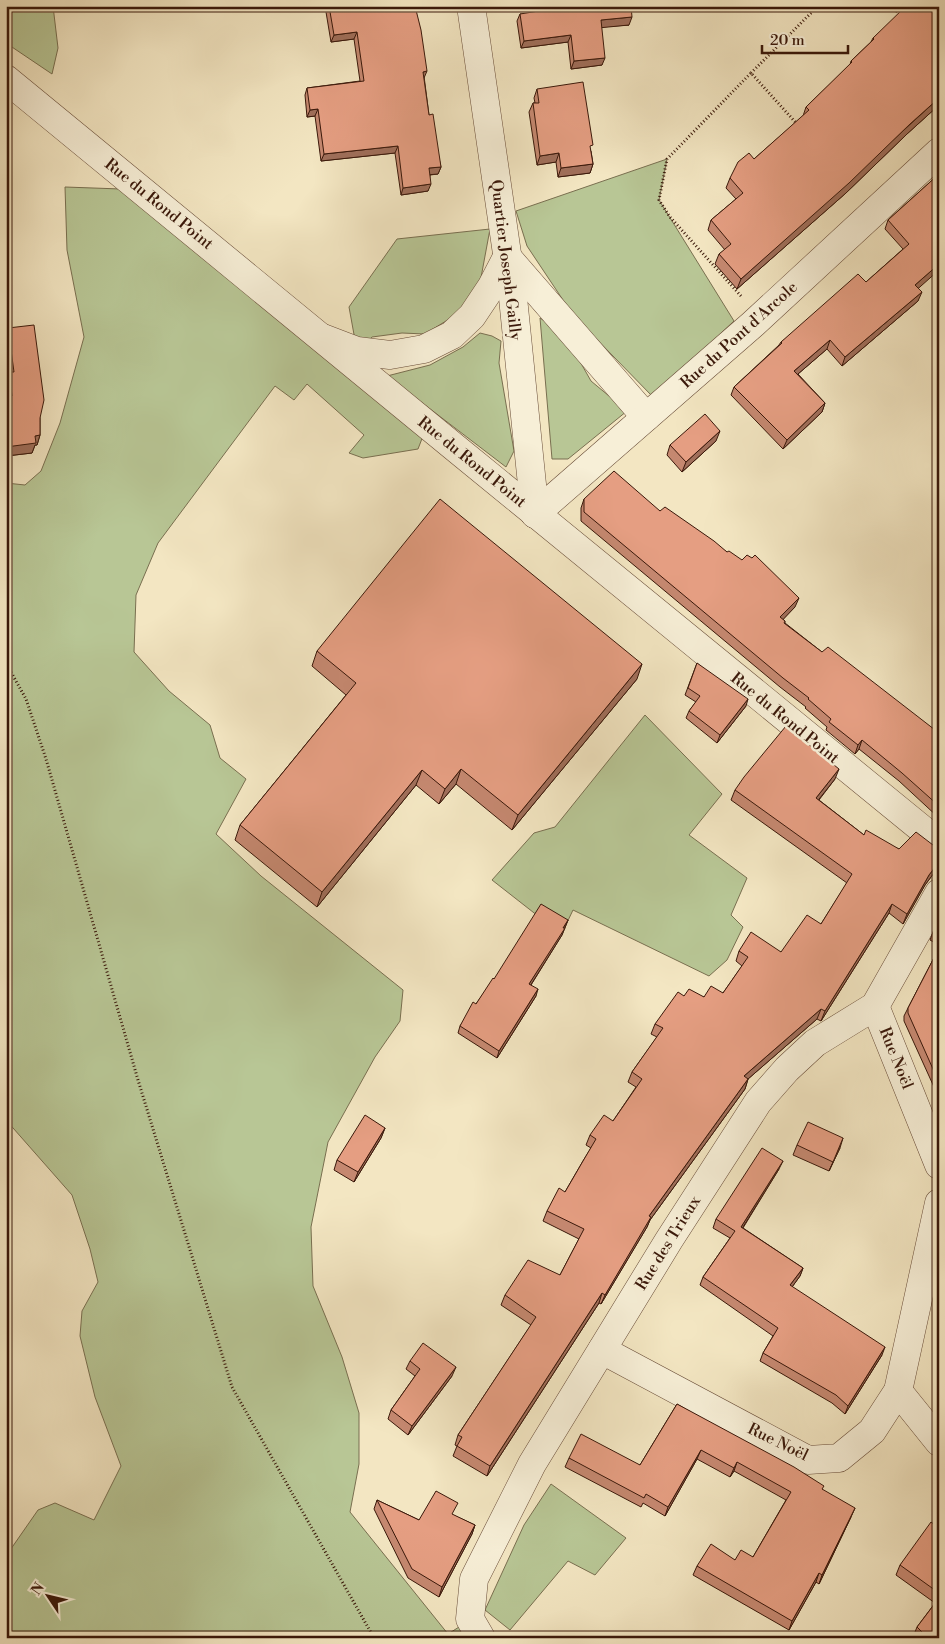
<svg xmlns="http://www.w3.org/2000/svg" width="945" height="1644" font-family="'Libre Bodoni',serif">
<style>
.green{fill:#b8c695;stroke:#796f50}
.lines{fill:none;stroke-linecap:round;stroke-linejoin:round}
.minor-casing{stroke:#684c38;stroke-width:29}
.tertiary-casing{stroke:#684c38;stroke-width:29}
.path{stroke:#3a180a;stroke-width:3;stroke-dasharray:1 2.5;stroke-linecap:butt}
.minor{stroke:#f7efd7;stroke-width:28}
.tertiary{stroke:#f7efd7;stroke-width:28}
.wall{fill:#c58870;stroke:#3a180a}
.shaded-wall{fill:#a06f5b;stroke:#3a180a}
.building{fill:#e59e82;stroke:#3a180a}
.labels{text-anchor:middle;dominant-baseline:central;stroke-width:5;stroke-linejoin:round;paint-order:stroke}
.street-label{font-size:16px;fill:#3a180a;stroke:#f7efd7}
</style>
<rect width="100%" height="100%" fill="#f3e6c2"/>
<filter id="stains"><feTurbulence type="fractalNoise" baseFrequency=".004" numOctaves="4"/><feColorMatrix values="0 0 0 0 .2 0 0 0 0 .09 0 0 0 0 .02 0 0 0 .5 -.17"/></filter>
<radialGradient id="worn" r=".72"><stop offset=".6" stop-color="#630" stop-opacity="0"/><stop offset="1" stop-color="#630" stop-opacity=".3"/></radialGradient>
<g class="green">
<polygon points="6,6 53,6 58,48 52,74 6,43"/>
<polygon points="667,159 659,200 734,321 653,397 573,315 527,246 516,211"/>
<polygon points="65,187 121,189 423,436 418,449 363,458 349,453 364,435 307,384 294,400 275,386 158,543 136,595 134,652 169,691 210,725 220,758 246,779 216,834 261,876 403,990 400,1021 375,1057 328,1142 311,1227 313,1286 342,1357 359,1413 359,1464 350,1512 448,1634 459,1627 466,1638 6,1638 6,1556 38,1510 55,1503 94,1520 121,1466 95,1397 80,1336 82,1311 98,1282 90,1249 72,1195 6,1120 6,483 25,485 41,471 60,423 84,337 67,250"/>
<polygon points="490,229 480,283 462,311 425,334 402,333 372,337 357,351 349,307 397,239"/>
<polygon points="540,318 565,335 591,381 627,411 568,459 552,459"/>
<polygon points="480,333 492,336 501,341 499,363 514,451 506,467 387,376 430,365 463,347"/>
<polygon points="645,715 722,794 689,835 747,878 731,915 743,927 727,960 709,976 573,910 563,931 538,916 492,880 534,833 555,827"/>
<polygon points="551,1484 626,1538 595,1575 568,1561 510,1630 485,1610 524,1525"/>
</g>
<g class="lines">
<g class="minor-casing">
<g id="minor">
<polyline points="471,6 512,288 535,514"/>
<polyline points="323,338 357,351 390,355 424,349 452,335 472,316 492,286 507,257 646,417"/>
<polyline points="535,514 753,324 939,152"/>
<polyline points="875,1006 939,1165"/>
<polyline points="602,1350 808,1460 839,1458 872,1431 898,1391 939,1203"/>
<polyline points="898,1391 939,1442"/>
<polyline points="481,1638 470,1619 474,1579 532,1464 669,1240 758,1102 787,1069 815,1043 875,1006 939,893"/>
</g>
</g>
<g class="tertiary-casing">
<polyline id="tertiary" points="6,79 459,451 939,843"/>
</g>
<g class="path">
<polyline points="892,6 900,15"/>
<polyline points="751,73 818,6"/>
<polyline points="741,296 670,217 659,200 667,159 751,73 797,124"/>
<polyline points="6,663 26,699 46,759 138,1080 232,1387 374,1638"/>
</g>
<use href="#minor" class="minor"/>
<use href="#tertiary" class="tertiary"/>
</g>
<g class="wall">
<polygon points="325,6 415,6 429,115 441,167 438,174 430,175 428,191 401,195 395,153 321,161 315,116 307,117 305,95 307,88 360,81 354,39 331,42"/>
<polygon points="939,6 939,105 907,134 846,193 737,289 715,264 719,254 725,250 708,230 711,220 736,199 726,188 730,178 754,159 803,116 806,107 850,65 851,61 871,42 873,38"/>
<polygon points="520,14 629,25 601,27 602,65 571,69 568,42 521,48 517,21"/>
<polygon points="537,89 591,151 593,164 590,173 558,177 556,162 537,165 529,112 533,103 535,103 534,98"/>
<polygon points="939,174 918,289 918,301 842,366 827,349 798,374 825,403 822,412 783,449 731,395 734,387 779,345 781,342 866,282 903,249 885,229 888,220"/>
<polygon points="8,328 40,418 40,435 37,445 35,445 32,453 6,456 6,397 7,397 6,380 9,373 6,351 6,334"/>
<polygon points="716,441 682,472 667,455 670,445"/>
<polygon points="584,499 660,511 727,552 795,607 783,619 785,621 785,623 822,652 939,733 939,818 899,781 859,749 855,754 826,730 827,727 805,708 806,707 780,687 581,521 581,508"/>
<polygon points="317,651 637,679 512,830 456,784 439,804 416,785 317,907 235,840 240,825 346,695 312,666"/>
<polygon points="697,663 746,706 717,743 686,718 689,711 696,702 685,695"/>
<polygon points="835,779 819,800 864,835 899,849 937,869 925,885 903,924 889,913 821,1021 817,1019 748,1079 745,1089 650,1220 647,1227 601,1304 599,1303 487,1476 453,1456 457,1446 455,1445 458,1435 531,1325 501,1305 505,1295 560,1275 579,1239 543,1221 547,1211 565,1192 583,1161 591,1148 586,1145 590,1135 613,1121 636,1087 628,1082 632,1072 657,1037 651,1034 655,1024 684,996 704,997 723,993 742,966 736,961 739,951 781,952 821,924 847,883 731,800 735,790"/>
<polygon points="568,920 562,935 531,985 536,996 497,1058 458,1033 460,1026 494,979"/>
<polygon points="939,922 939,945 930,940 933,932"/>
<polygon points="939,948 939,1089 937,1085 934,1087 904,1021 904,1016 908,1008"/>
<polygon points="385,1128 381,1138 354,1182 334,1170 337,1160"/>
<polygon points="797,1145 840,1148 829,1171 793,1155"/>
<polygon points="779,1169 743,1228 803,1268 800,1276 792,1287 882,1355 845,1414 832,1403 760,1361 763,1353 773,1336 700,1285 703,1277 730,1238 713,1228 716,1219"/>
<polygon points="939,1296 939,1314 936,1312"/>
<polygon points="410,1361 452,1376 408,1435 388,1419 391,1410 415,1376 406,1369"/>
<polygon points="677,1404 823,1490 851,1517 819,1584 816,1582 789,1630 693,1575 697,1566 753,1557 786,1500 734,1471 730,1477 697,1459 665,1516 643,1503 641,1507 565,1467 569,1458 640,1465"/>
<polygon points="377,1500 419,1520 453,1515 475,1525 472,1534 439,1597 408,1578 374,1509"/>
<polygon points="939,1528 939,1638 914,1638 913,1637 917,1627 935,1603 896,1575 900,1565"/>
</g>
<g class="shaded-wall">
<polygon points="632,17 629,25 598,28 601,20"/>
<polygon points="357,32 354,39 331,42 334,35"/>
<polygon points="571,35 568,42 521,48 524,41"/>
<polygon points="605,58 602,65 571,69 574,61"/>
<polygon points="427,71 424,78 420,79 423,72"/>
<polygon points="939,98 939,105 907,134 846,193 737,289 741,279"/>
<polygon points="318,109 315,116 307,117 310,110"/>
<polygon points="398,146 395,153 321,161 324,154"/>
<polygon points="559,153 556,162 537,165 540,156"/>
<polygon points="593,164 590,173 558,177 561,168"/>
<polygon points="441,167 438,174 426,175 429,168"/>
<polygon points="431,184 428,191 401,195 403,188"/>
<polygon points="939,264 939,270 912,294 915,285"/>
<polygon points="922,292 918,301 842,366 845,357"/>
<polygon points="830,340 827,349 791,380 794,371"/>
<polygon points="825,403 822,412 783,449 787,440"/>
<polygon points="720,431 716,441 682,472 686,462"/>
<polygon points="40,435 37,445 35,445 32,453 6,456 6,447 35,436"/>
<polygon points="799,598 795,607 777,626 780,617"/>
<polygon points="642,664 637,679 512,830 518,815"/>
<polygon points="748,699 746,706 717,743 720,735"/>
<polygon points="862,740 859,749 855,754 858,745"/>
<polygon points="461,769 456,784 439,804 445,789"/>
<polygon points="839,769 835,779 812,808 816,798"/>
<polygon points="422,770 416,785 317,907 322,892"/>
<polygon points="939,862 937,869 925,885 903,924 907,914 929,875"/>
<polygon points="892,904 889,913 821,1021 825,1011"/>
<polygon points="568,920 562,935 527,991 529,984"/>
<polygon points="538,989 536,996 497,1058 499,1051"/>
<polygon points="821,1009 817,1019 740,1086 744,1076"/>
<polygon points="939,1077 937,1085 934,1087 937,1078"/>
<polygon points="748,1079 745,1089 650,1220 647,1227 601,1304 605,1295 649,1216"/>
<polygon points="385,1128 381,1138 354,1182 358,1172"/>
<polygon points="843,1138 840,1148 829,1171 833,1162"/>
<polygon points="783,1161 779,1169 738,1235 741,1227"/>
<polygon points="803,1268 800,1276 787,1294 790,1285"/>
<polygon points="602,1293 599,1303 487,1476 490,1466"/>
<polygon points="885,1347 882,1355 845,1414 848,1406"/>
<polygon points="456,1367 452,1376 408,1435 412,1426"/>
<polygon points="701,1450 697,1459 665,1516 668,1507"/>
<polygon points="737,1462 734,1471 730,1477 734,1468"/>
<polygon points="855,1508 851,1517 819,1584 822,1575"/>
<polygon points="475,1525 472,1534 439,1597 442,1587"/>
<polygon points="819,1573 816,1582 789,1630 792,1621"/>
</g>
<g class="building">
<polygon points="329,6 415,6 421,30 427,71 423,72 429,115 433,114 441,167 429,168 431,184 403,188 398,146 324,154 318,109 310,110 307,88 364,81 357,32 334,35"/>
<polygon points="570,6 631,6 632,17 601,20 605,58 574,61 571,35 524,41 520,14"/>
<polygon points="906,6 939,6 939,98 910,124 849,183 741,279 719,254 731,244 711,220 743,193 730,178 738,162 749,153 754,159 809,110 806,107 852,62 851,61 874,39 873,38"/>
<polygon points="583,82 593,145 590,146 593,164 561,168 559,153 540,156 533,103 539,103 537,89"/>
<polygon points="939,174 939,264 915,285 922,292 845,357 830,340 794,371 825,403 787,440 734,387 782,343 781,342 858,274 866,282 909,244 888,220"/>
<polygon points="34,325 44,400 40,418 40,435 35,436 36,443 6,447 6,397 12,396 9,372 14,372 8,328"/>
<polygon points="705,414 720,431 686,462 670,445"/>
<polygon points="614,471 660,511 665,507 714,541 727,552 729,551 742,560 747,555 752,558 755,555 799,598 780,617 785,621 784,623 822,652 828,647 939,733 939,806 902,773 862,740 858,745 829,722 831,719 808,699 809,698 783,678 584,512 584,499"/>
<polygon points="440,499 642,664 518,815 461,769 445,789 422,770 322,892 240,825 356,683 317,651"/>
<polygon points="697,663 748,699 720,735 689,711 700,696 688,688"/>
<polygon points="786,726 839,769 816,798 864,835 866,830 899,849 916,832 933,845 938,848 939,862 929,875 907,914 892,904 825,1011 821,1009 744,1076 748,1079 649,1216 651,1217 605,1295 602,1293 490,1466 457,1446 462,1437 458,1435 536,1317 505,1295 528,1260 560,1275 584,1229 547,1211 559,1188 565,1192 583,1161 596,1139 590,1135 604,1115 613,1121 642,1079 632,1072 663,1028 655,1024 678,992 684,996 689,989 704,997 711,986 723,993 748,957 739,951 751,932 781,952 807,915 821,924 852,874 735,790 744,777"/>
<polygon points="541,904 568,920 563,928 565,928 529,984 538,989 499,1051 460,1026 473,1002 476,1004 493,978 494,979"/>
<polygon points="939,922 939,935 933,932"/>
<polygon points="939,948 939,985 937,985 939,987 939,1077 937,1078 908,1013 908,1008"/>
<polygon points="365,1115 385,1128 358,1172 337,1160"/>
<polygon points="808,1122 843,1138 833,1162 797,1145"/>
<polygon points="762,1148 783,1161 741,1227 803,1268 790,1285 885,1347 848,1406 836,1395 763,1353 778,1328 703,1277 735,1231 716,1219"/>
<polygon points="423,1343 456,1367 412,1426 391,1410 420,1369 410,1361"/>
<polygon points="677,1404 794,1467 824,1486 822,1489 855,1508 822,1575 819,1573 792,1621 697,1566 711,1544 735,1560 741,1550 753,1557 791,1492 737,1462 734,1468 701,1450 668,1507 646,1494 644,1498 569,1458 581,1434 640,1465"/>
<polygon points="436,1491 458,1503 452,1514 475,1525 442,1587 412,1569 377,1500 419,1520"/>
<polygon points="931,1522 939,1528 939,1593 900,1565"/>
<polygon points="939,1598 939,1636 937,1638 928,1638 917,1627"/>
</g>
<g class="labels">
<g class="street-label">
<text transform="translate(159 204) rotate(39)">Rue du Rond Point</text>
<text transform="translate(506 260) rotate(83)">Quartier Joseph Gailly</text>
<text transform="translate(739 335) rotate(-42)">Rue du Pont d'Arcole</text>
<text transform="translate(472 462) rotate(39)">Rue du Rond Point</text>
<text transform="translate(785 718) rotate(39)">Rue du Rond Point</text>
<text transform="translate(896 1058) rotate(68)">Rue Noël</text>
<text transform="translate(668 1243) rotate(-58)">Rue des Trieux</text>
<text transform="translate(778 1442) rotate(26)">Rue Noël</text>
</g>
</g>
<rect width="945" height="1644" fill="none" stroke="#f3e6c2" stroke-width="25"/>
<rect x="8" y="8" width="930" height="1629" fill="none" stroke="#3a180a" stroke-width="2.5"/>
<rect x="12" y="12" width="920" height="1619" fill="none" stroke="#3a180a"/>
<g transform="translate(48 1596) rotate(305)" stroke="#f7efd7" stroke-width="4" paint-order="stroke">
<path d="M0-4L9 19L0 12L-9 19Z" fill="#3a180a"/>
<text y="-8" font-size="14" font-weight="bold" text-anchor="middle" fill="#3a180a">N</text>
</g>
<path d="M762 45v8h86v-8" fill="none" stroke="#3a180a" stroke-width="2.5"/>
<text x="770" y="45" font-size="15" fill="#3a180a" stroke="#f7efd7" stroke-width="4" paint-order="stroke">20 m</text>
<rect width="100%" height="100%" filter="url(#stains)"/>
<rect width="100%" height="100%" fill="url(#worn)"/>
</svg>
